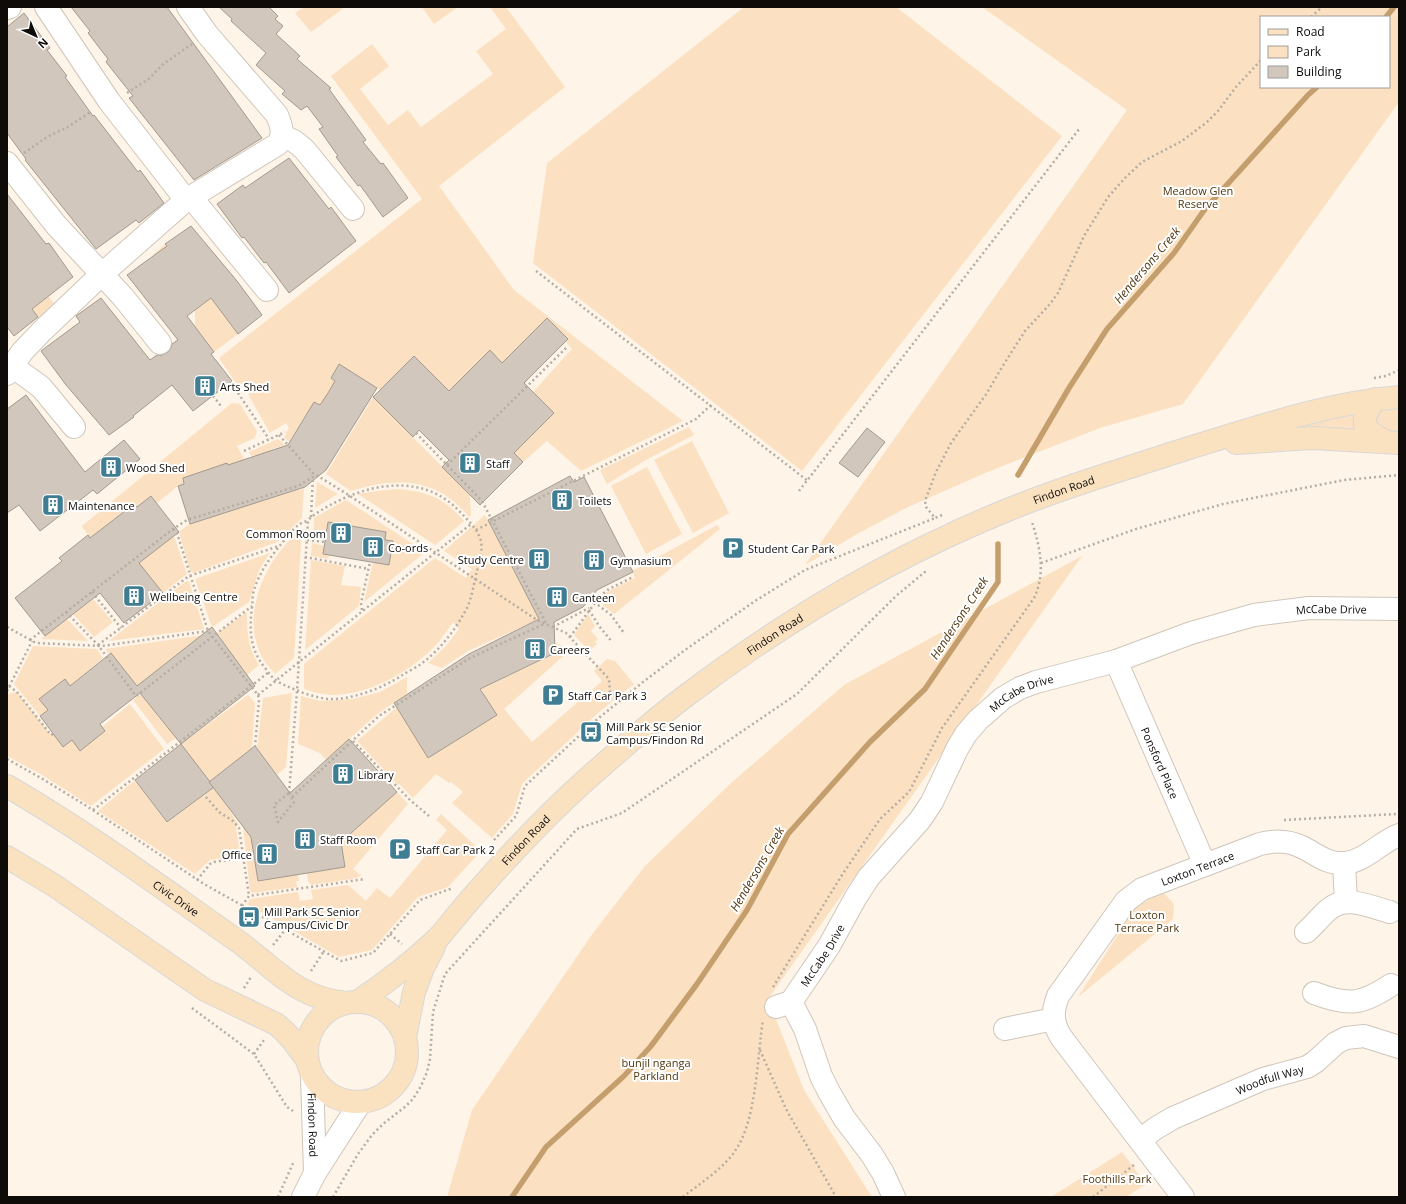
<svg xmlns="http://www.w3.org/2000/svg" width="1406" height="1204" font-family="'Open Sans',sans-serif">
<style>
.green{fill:#fbe1c1;fill-rule:evenodd}
.lines{fill:none;stroke-linecap:round;stroke-linejoin:round}
.stream{stroke:#c49e6d;stroke-width:5.5}
.building{fill:#d1c7bc;stroke:#a29a8f}
.minor-casing{stroke:#cfc6ba;stroke-width:24}
.major-casing{stroke:#d8d8d7;stroke-width:24}
.path{stroke:#b5ada3;stroke-width:2.5;stroke-dasharray:2 3;stroke-linecap:butt}
.minor{stroke:#fff;stroke-width:22}
.major{stroke:#fae2c1;stroke-width:22}
.labels{text-anchor:middle;dominant-baseline:central;stroke-width:4;stroke-linejoin:round;paint-order:stroke}
.park-label{font-size:11px;fill:#50350d;stroke:#fff}
.poi-label{font-size:11px;fill:#0e0b08;stroke:#fff;text-anchor:start}
.street-label{font-size:11px;fill:#0e0b08;stroke:#fff}
.water-label{font-size:12px;font-style:italic;fill:#533911;stroke:#fff}
</style>
<rect width="100%" height="100%" fill="#fef4e8"/>
<g class="green">
<polygon points="304,7 345,7 311,32 295,13"/>
<polygon points="422,7 458,7 434,24"/>
<polygon points="490,7 506,7 565,87 439,186 514,290 683,421 581,471 547,441 523,462 493,431 518,449 554,413 533,392 572,349 566,342 568,339 547,319 512,354 532,375 524,385 490,351 449,391 414,356 380,390 339,364 331,377 335,381 320,405 314,402 289,442 284,437 289,428 286,423 270,433 249,396 249,392 251,388 246,382 238,386 219,358 422,199 331,76 372,44 389,66 360,89 388,125 408,110 421,127 493,74 476,51 506,29"/>
<polygon points="744,7 896,7 1062,136 802,471 533,263 547,163"/>
<path d="M 982,7 L 1399,7 L 1399,102 L 1183,404 L 1100,428 L 985,473 L 906,508 L 857,534 L 805,565 L 1127,110 ZM 1261,17 L 1389,17 L 1389,87 L 1261,87 Z"/>
<polygon points="7,244 56,306 40,320 7,277"/>
<polygon points="165,244 191,278 215,303 238,334 214,352 195,326 195,310 152,256"/>
<path d="M 373,397 L 470,495 L 471,515 L 469,517 C 437,477 395,477 351,491 L 326,474 Z"/>
<polygon points="232,403 240,404 257,431 255,438 237,446 244,459 241,460 242,465 198,473 183,478 184,484 178,486 157,503 151,496 137,507 134,504 90,538 82,526"/>
<polygon points="1399,403 1399,437 1373,423 1374,411"/>
<polygon points="1356,409 1354,416 1354,431 1264,431"/>
<polygon points="689,427 694,435 646,460 607,484 600,470"/>
<polygon points="278,439 285,445 270,450 271,455 258,460 256,455 251,456 249,452"/>
<polygon points="692,441 729,513 693,533 654,460"/>
<polygon points="647,467 682,534 646,554 611,486"/>
<polygon points="317,482 338,494 315,508"/>
<polygon points="304,487 302,518 277,542 193,573 190,570 179,532 189,524 299,489 300,491"/>
<path d="M 397,489 C 428,492 443,497 464,521 L 435,545 L 358,494 L 377,491 Z"/>
<polygon points="346,500 425,552 364,602 373,562 389,565 393,541 385,540 386,532 328,522 325,540 313,539 314,518"/>
<path d="M 485,515 L 539,619 L 468,651 L 442,668 L 428,663 L 446,646 L 459,629 L 453,622 C 446,632 439,643 430,651 C 405,674 369,694 334,695 C 324,695 313,692 304,689 L 304,664 L 435,558 L 466,578 L 472,569 L 444,551 Z"/>
<polygon points="717,525 720,529 614,614 597,600 607,592 635,578 632,571"/>
<path d="M 302,528 L 294,658 L 275,674 C 272,670 268,666 265,662 C 242,627 257,580 281,550 C 287,542 295,535 302,528 Z"/>
<polygon points="174,536 187,574 163,593 143,569 105,599 100,593"/>
<polygon points="312,543 324,546 323,554 329,555 328,559 311,556"/>
<polygon points="270,553 259,570 249,602 212,627 195,579"/>
<polygon points="1082,556 768,999 804,1090 872,1197 447,1197 472,1110 593,933 645,866 730,784 844,685"/>
<polygon points="311,560 345,566 341,585 361,587 359,606 305,650"/>
<polygon points="189,581 204,629 109,641 185,582"/>
<polygon points="93,599 113,622 94,637 73,614"/>
<path d="M 247,612 C 247,633 248,648 259,665 L 247,675 L 216,634 Z"/>
<polygon points="588,614 595,626 591,631 598,639 595,642 597,644 589,651 574,635"/>
<polygon points="67,619 88,641 41,639"/>
<polygon points="204,635 137,689 105,649"/>
<polygon points="555,642 570,650 504,709 532,742 602,681 594,671 607,659 615,661 634,684 598,713 522,784 513,814 492,838 452,803 463,792 451,782 449,783 436,774 413,798 399,784 398,785 357,741 397,707 428,758 496,715 481,689 556,653 552,644"/>
<polygon points="33,646 97,649 103,658 70,686 40,699 48,710 40,716 14,684"/>
<polygon points="407,677 407,694 377,714 326,760 320,753 298,744 301,696 320,701 353,699 380,692"/>
<polygon points="17,692 51,735 53,734 63,746 72,740 80,751 105,731 102,727 130,704 164,749 91,806 42,775 7,756 7,697 8,694"/>
<polygon points="292,693 286,767 277,775 257,749 263,698"/>
<polygon points="141,694 176,738 167,744 133,700"/>
<polygon points="248,695 255,703 252,749 209,782 181,744"/>
<polygon points="134,781 138,785 167,823 214,787 239,825 236,827 240,854 234,856 210,860 195,874 98,811"/>
<polygon points="397,792 408,804 353,869 361,875 357,878 311,885 308,881 307,873 345,867 342,847 341,847 328,824 343,840"/>
<polygon points="441,814 481,851 448,887 418,897 372,950 339,957 247,904 250,899 298,892 300,901 313,899 311,890 348,885 366,901 377,888 390,898 447,830 436,820"/>
<polygon points="243,826 298,874 299,881 296,881 297,887 253,893 250,891"/>
<polygon points="1162,891 1174,904 1173,919 1078,997 1135,908"/>
<polygon points="1122,1152 1146,1184 1126,1197 1051,1197"/>
</g>
<g class="lines">
<g class="stream">
<polyline points="1386,17 1394,7"/>
<polyline points="1018,475 1069,388 1107,329 1174,253 1205,209 1308,95 1317,87"/>
<polyline points="512,1197 546,1147 624,1076 651,1046 697,984 747,910 788,834 870,742 925,689 998,582 998,544"/>
</g>
</g>
<g class="building">
<polygon points="71,7 167,7 262,138 194,180 129,98 133,96 106,62 108,59 88,33 90,31"/>
<polygon points="219,7 269,7 278,16 275,19 283,26 276,34 300,56 297,59 331,88 329,89 366,140 363,142 381,164 383,163 408,198 383,217 360,185 358,186 336,157 338,156 319,129 323,127 307,106 301,110 282,94 285,91 256,65 266,53 231,21 232,19"/>
<polygon points="24,13 50,48 47,50 67,76 65,77 93,116 94,115 138,172 140,170 164,203 139,223 136,220 96,249 25,160 26,159 7,133 7,27"/>
<polygon points="289,158 329,209 331,207 356,241 289,293 266,262 264,263 244,237 242,238 217,204 243,185 245,188"/>
<polygon points="7,194 46,244 49,243 73,277 32,309 38,317 14,336 7,327"/>
<polygon points="191,226 237,281 262,315 238,334 211,298 187,316 214,352 211,354 232,381 193,411 172,385 133,416 134,417 109,435 66,385 41,351 80,322 76,316 101,298 150,360 157,355 162,355 168,352 171,348 172,344 178,340 127,275 167,246 165,244"/>
<polygon points="547,318 568,339 524,383 554,413 514,453 523,462 480,505 442,467 449,460 419,430 413,437 373,397 414,356 449,391 490,350 502,363"/>
<polygon points="339,364 377,388 326,470 305,487 190,524 178,486 184,484 183,478 227,463 228,465 288,445 314,402 320,405 328,393 335,381 331,378"/>
<polygon points="26,395 85,472 124,440 140,459 97,494 93,490 40,531 19,505 7,513 7,409"/>
<polygon points="867,428 885,442 858,477 839,463"/>
<polygon points="570,476 574,482 584,477 633,572 597,590 583,607 554,622 555,653 480,689 497,715 428,758 394,703 469,654 539,619 488,520"/>
<polygon points="151,496 179,532 139,563 163,593 124,623 100,593 45,636 15,598 62,561 59,558 88,535 90,538 134,504 137,507"/>
<polygon points="328,522 386,532 385,540 393,541 389,565 323,554"/>
<polygon points="212,627 255,686 181,744 214,787 167,822 135,780 181,744 140,693 100,724 105,731 80,751 72,740 63,747 40,716 48,710 39,699 65,679 70,686 111,653 137,686"/>
<polygon points="349,739 397,792 341,842 345,867 258,881 251,837 209,782 255,746 290,793"/>
</g>
<g class="lines">
<g class="minor-casing">
<g id="minor">
<polyline points="46,7 109,101 186,200"/>
<polyline points="7,8 10,7"/>
<polyline points="282,136 294,141 304,149 353,209"/>
<polyline points="7,163 56,225 123,297 160,343"/>
<polyline points="191,197 267,290"/>
<polyline points="12,366 41,387 74,427"/>
<path d="M 7,374 L 22,352 L 42,331 L 102,274 L 186,200 L 278,144 C 284,133 282,127 277,115 L 207,34 L 188,7"/>
<path id="s1" d="M 1116,661 L 1205,865"/>
<polyline points="1344,863 1346,902"/>
<path d="M 1306,932 C 1314,925 1320,917 1328,910 C 1346,894 1370,907 1390,912"/>
<path d="M 1314,993 C 1348,1006 1361,1005 1391,985"/>
<polyline points="791,1002 805,1029 821,1076 829,1092 844,1118 872,1155 883,1173 894,1197"/>
<path id="s2" d="M 776,1007 L 791,1002 L 829,946 L 856,897 L 869,877 L 920,820 L 932,802 L 957,749 L 966,734 L 978,720 L 1003,698 L 1020,688 L 1036,682 L 1116,661 L 1191,633 L 1254,615 L 1309,608 L 1399,609"/>
<polyline points="1005,1029 1054,1019"/>
<path id="s3" d="M 312,1077 L 315,1173"/>
<path id="s4" d="M 1140,1140 L 1156,1128 L 1173,1118 L 1263,1079 L 1307,1067 L 1315,1062 L 1336,1043 L 1346,1038 L 1364,1036 L 1399,1047"/>
<polyline points="303,1197 315,1173 360,1103"/>
<path id="s5" d="M 1183,1197 L 1061,1037 C 1052,1022 1052,1012 1058,996 L 1126,901 L 1142,889 L 1260,844 C 1275,840 1289,841 1302,847 C 1316,854 1328,865 1345,863 C 1366,861 1380,842 1399,835"/>
</g>
</g>
<g class="major-casing">
<g id="major">
<path d="M 1375,399 C 1359,423 1361,428 1386,442"/>
<polyline points="1236,443 1312,438 1399,443"/>
<path id="s6" d="M 7,786 C 85,831 158,885 232,937 C 273,965 292,997 346,1003"/>
<path d="M 7,857 L 55,886 L 205,990 L 276,1024 C 289,1034 297,1046 307,1060"/>
<circle cx="357" cy="1052" r="50"/>
<path id="s7" d="M 357,1002 C 386,983 414,961 439,937 C 446,929 452,921 459,913 C 467,903 475,894 483,885 C 516,848 550,812 587,779 C 620,750 652,721 687,695 C 790,617 904,550 1025,503 C 1079,482 1134,466 1189,448 C 1258,427 1327,403 1399,397"/>
<polyline points="405,1037 414,992 423,968 434,947"/>
</g>
</g>
<g class="path">
<polyline points="1311,17 1322,7"/>
<polyline points="127,93 150,78 162,65 192,44"/>
<polyline points="24,153 47,137 68,127 92,111"/>
<polyline points="536,271 808,481"/>
<polyline points="1374,378 1386,376 1399,370"/>
<polyline points="238,393 269,439"/>
<polyline points="213,396 221,406"/>
<polyline points="416,433 482,501 547,625"/>
<polyline points="279,435 313,473 347,494 537,620 566,633 609,679 610,692 619,702"/>
<polyline points="244,451 285,432"/>
<polyline points="447,465 566,348"/>
<polyline points="799,491 1080,128"/>
<polyline points="942,515 935,518 926,507 925,501 936,472 951,443 987,393 1002,367 1025,331 1050,304 1058,293 1084,236 1108,197 1125,178 1142,162 1182,141 1207,122 1218,111 1236,87 1261,60"/>
<polyline points="311,517 313,476"/>
<polyline points="173,529 177,533 208,631 258,695 259,700 255,747"/>
<polyline points="476,530 696,419 711,405"/>
<polyline points="307,540 325,542"/>
<polyline points="305,557 369,569"/>
<polyline points="1041,563 1136,529 1223,504 1344,480 1399,475"/>
<polyline points="92,592 121,628"/>
<polyline points="594,602 611,615 624,633"/>
<polyline points="362,610 361,603 370,562"/>
<polyline points="589,610 599,626 612,642"/>
<polyline points="66,612 98,645 136,696 252,606"/>
<polyline points="7,627 36,643 102,646 208,631"/>
<polyline points="553,627 589,608"/>
<polyline points="570,637 600,596 609,589 633,577"/>
<polyline points="30,640 173,529 187,520 298,486 313,477"/>
<polyline points="98,645 189,576 279,546"/>
<polyline points="9,686 17,692 51,735 53,734"/>
<polyline points="7,691 32,641"/>
<polyline points="258,695 471,524"/>
<polyline points="353,741 410,800 429,816"/>
<polyline points="7,759 41,778 85,805 204,884 341,961 373,953 420,900 450,889 452,887"/>
<path d="M 289,793 L 297,691 L 308,521 L 311,517 C 355,486 420,467 461,513 C 469,521 478,530 481,541 C 483,550 479,562 477,571 C 474,583 472,597 467,608 C 456,629 440,650 421,664 C 415,668 407,672 401,676 C 382,688 352,700 329,699 C 318,698 305,694 296,690 C 289,687 283,685 277,681 C 272,678 269,673 265,668 C 250,649 249,631 252,607 C 253,601 252,595 254,590 C 259,573 271,556 282,543 C 289,535 297,522 308,521"/>
<polygon points="289,793 294,802 278,822 274,805"/>
<polyline points="206,797 219,812 233,821 239,828 249,896"/>
<polyline points="292,797 379,716 470,658 544,624"/>
<polyline points="93,810 269,672"/>
<polyline points="1284,820 1397,814"/>
<polyline points="494,840 516,816 525,786 594,722 643,682 685,650 755,601 805,570 935,518"/>
<polyline points="197,880 210,864 214,862 243,858"/>
<polyline points="242,906 249,896 365,879"/>
<polyline points="390,934 402,944"/>
<polyline points="273,945 285,930"/>
<polyline points="311,971 324,951"/>
<path d="M 773,987 L 842,875 L 880,819 L 909,792 L 942,728 L 1034,598 C 1046,573 1040,547 1032,522"/>
<polyline points="244,988 251,977"/>
<polyline points="192,1008 254,1054 287,1107 293,1111"/>
<polyline points="760,1050 786,1109 836,1197"/>
<polyline points="254,1054 264,1040"/>
<polyline points="278,1197 294,1161"/>
<polyline points="333,1197 358,1154 372,1135 383,1124 406,1106 413,1099 421,1086 427,1072 430,1059 433,1012 445,974 577,829 622,813 797,694 896,596 926,571"/>
<path d="M 683,1197 C 699,1184 723,1169 735,1151 C 757,1120 757,1057 763,1020"/>
<polyline points="1093,1197 1134,1165"/>
</g>
<use href="#minor" class="minor"/>
<use href="#major" class="major"/>
</g>
<defs>
<g id="building-square" transform="scale(1.15)"><rect x="-9" y="-9" width="18" height="18" rx="4" fill="#3f7d93" stroke="#fff"/><path d="M-4-6H4V6H1V3H-1V6H-4ZM-2.5-4.3h1.7v1.8h-1.7ZM.8-4.3h1.7v1.8H.8ZM-2.5-1h1.7V.8h-1.7ZM.8-1h1.7V.8H.8Z" fill="#fff"/></g>
<g id="parking-square" transform="scale(1.15)"><rect x="-9" y="-9" width="18" height="18" rx="4" fill="#3f7d93" stroke="#fff"/><path d="M-3.5-5.5H1a3.5 3.5 0 0 1 0 7H-1V5.5H-3.5ZM-1-3.4V-.6H.8a1.4 1.4 0 0 0 0-2.8Z" fill="#fff"/></g>
<g id="bus-square" transform="scale(1.15)"><rect x="-9" y="-9" width="18" height="18" rx="4" fill="#3f7d93" stroke="#fff"/><path d="M-5-6H5V4H4V6H2V4H-2V6H-4V4H-5ZM-3.5-4V0h7V-4ZM-3.5 1.2v1.5H-2V1.2ZM2 1.2v1.5H3.5V1.2Z" fill="#fff"/></g>
</defs>
<g fill-rule="evenodd">
<use href="#building-square" x="205" y="386"/>
<use href="#building-square" x="470" y="463"/>
<use href="#building-square" x="111" y="467"/>
<use href="#building-square" x="562" y="500"/>
<use href="#building-square" x="53" y="505"/>
<use href="#building-square" x="341" y="533"/>
<use href="#building-square" x="373" y="547"/>
<use href="#parking-square" x="733" y="548"/>
<use href="#building-square" x="539" y="559"/>
<use href="#building-square" x="594" y="560"/>
<use href="#building-square" x="134" y="596"/>
<use href="#building-square" x="557" y="597"/>
<use href="#building-square" x="535" y="649"/>
<use href="#parking-square" x="553" y="695"/>
<use href="#bus-square" x="591" y="732"/>
<use href="#building-square" x="343" y="774"/>
<use href="#building-square" x="305" y="839"/>
<use href="#parking-square" x="400" y="849"/>
<use href="#building-square" x="267" y="854"/>
<use href="#bus-square" x="249" y="917"/>
</g>
<g class="labels">
<g class="park-label">
<text x="1198" y="190">Meadow Glen<tspan x="1198" dy="13">Reserve</tspan></text>
<text x="1147" y="914">Loxton<tspan x="1147" dy="13">Terrace Park</tspan></text>
<text x="656" y="1062">bunjil nganga<tspan x="656" dy="13">Parkland</tspan></text>
<text x="1117" y="1178">Foothills Park</text>
</g>
<g class="poi-label">
<text x="220" y="386">Arts Shed</text>
<text x="486" y="463">Staff</text>
<text x="126" y="467">Wood Shed</text>
<text x="578" y="500">Toilets</text>
<text x="68" y="505">Maintenance</text>
<text x="326" y="533" text-anchor="end">Common Room</text>
<text x="388" y="547">Co-ords</text>
<text x="748" y="548">Student Car Park</text>
<text x="524" y="559" text-anchor="end">Study Centre</text>
<text x="610" y="560">Gymnasium</text>
<text x="150" y="596">Wellbeing Centre</text>
<text x="572" y="597">Canteen</text>
<text x="550" y="649">Careers</text>
<text x="568" y="695">Staff Car Park 3</text>
<text x="606" y="726">Mill Park SC Senior<tspan x="606" dy="13">Campus/Findon Rd</tspan></text>
<text x="358" y="774">Library</text>
<text x="320" y="839">Staff Room</text>
<text x="416" y="849">Staff Car Park 2</text>
<text x="252" y="854" text-anchor="end">Office</text>
<text x="264" y="911">Mill Park SC Senior<tspan x="264" dy="13">Campus/Civic Dr</tspan></text>
</g>
<g class="street-label">
<text stroke="none"><textPath href="#s7" startOffset="883">Findon Road</textPath></text>
<text stroke="none"><textPath href="#s2" startOffset="732">McCabe Drive</textPath></text>
<text stroke="none"><textPath href="#s7" startOffset="559">Findon Road</textPath></text>
<text stroke="none"><textPath href="#s2" startOffset="408">McCabe Drive</textPath></text>
<text stroke="none"><textPath href="#s1" startOffset="111">Ponsford Place</textPath></text>
<text stroke="none"><textPath href="#s7" startOffset="235">Findon Road</textPath></text>
<text stroke="none"><textPath href="#s5" startOffset="440">Loxton Terrace</textPath></text>
<text stroke="none"><textPath href="#s6" startOffset="203">Civic Drive</textPath></text>
<text stroke="none"><textPath href="#s2" startOffset="72">McCabe Drive</textPath></text>
<text stroke="none"><textPath href="#s4" startOffset="144">Woodfull Way</textPath></text>
<text stroke="none"><textPath href="#s3" startOffset="48">Findon Road</textPath></text>
</g>
<g class="water-label">
<text transform="translate(1147 265) rotate(-50)">Hendersons Creek</text>
<text transform="translate(959 618) rotate(-57)">Hendersons Creek</text>
<text transform="translate(757 869) rotate(-60)">Hendersons Creek</text>
</g>
</g>
<rect width="1406" height="1204" fill="none" stroke="#0e0b08" stroke-width="16"/>
<rect x="1260" y="16" width="130" height="72" fill="#ffffff" stroke="#9f9d9c"/>
<rect x="1268" y="29" width="20" height="6" fill="#fae2c1" stroke="#9f9d9c"/>
<text x="1296" y="36" font-size="12" fill="#0e0b08">Road</text>
<rect x="1268" y="46" width="20" height="12" fill="#fbe1c1" stroke="#9f9d9c"/>
<text x="1296" y="56" font-size="12" fill="#0e0b08">Park</text>
<rect x="1268" y="66" width="20" height="12" fill="#d1c7bc" stroke="#9f9d9c"/>
<text x="1296" y="76" font-size="12" fill="#0e0b08">Building</text>
<g transform="translate(36 36) rotate(136)" stroke="#ffffff" stroke-width="3" paint-order="stroke">
<path d="M0-3L7 15L0 10L-7 15Z" fill="#0e0b08"/>
<text y="-6" font-size="11" font-weight="bold" text-anchor="middle" fill="#0e0b08">N</text>
</g>
</svg>
